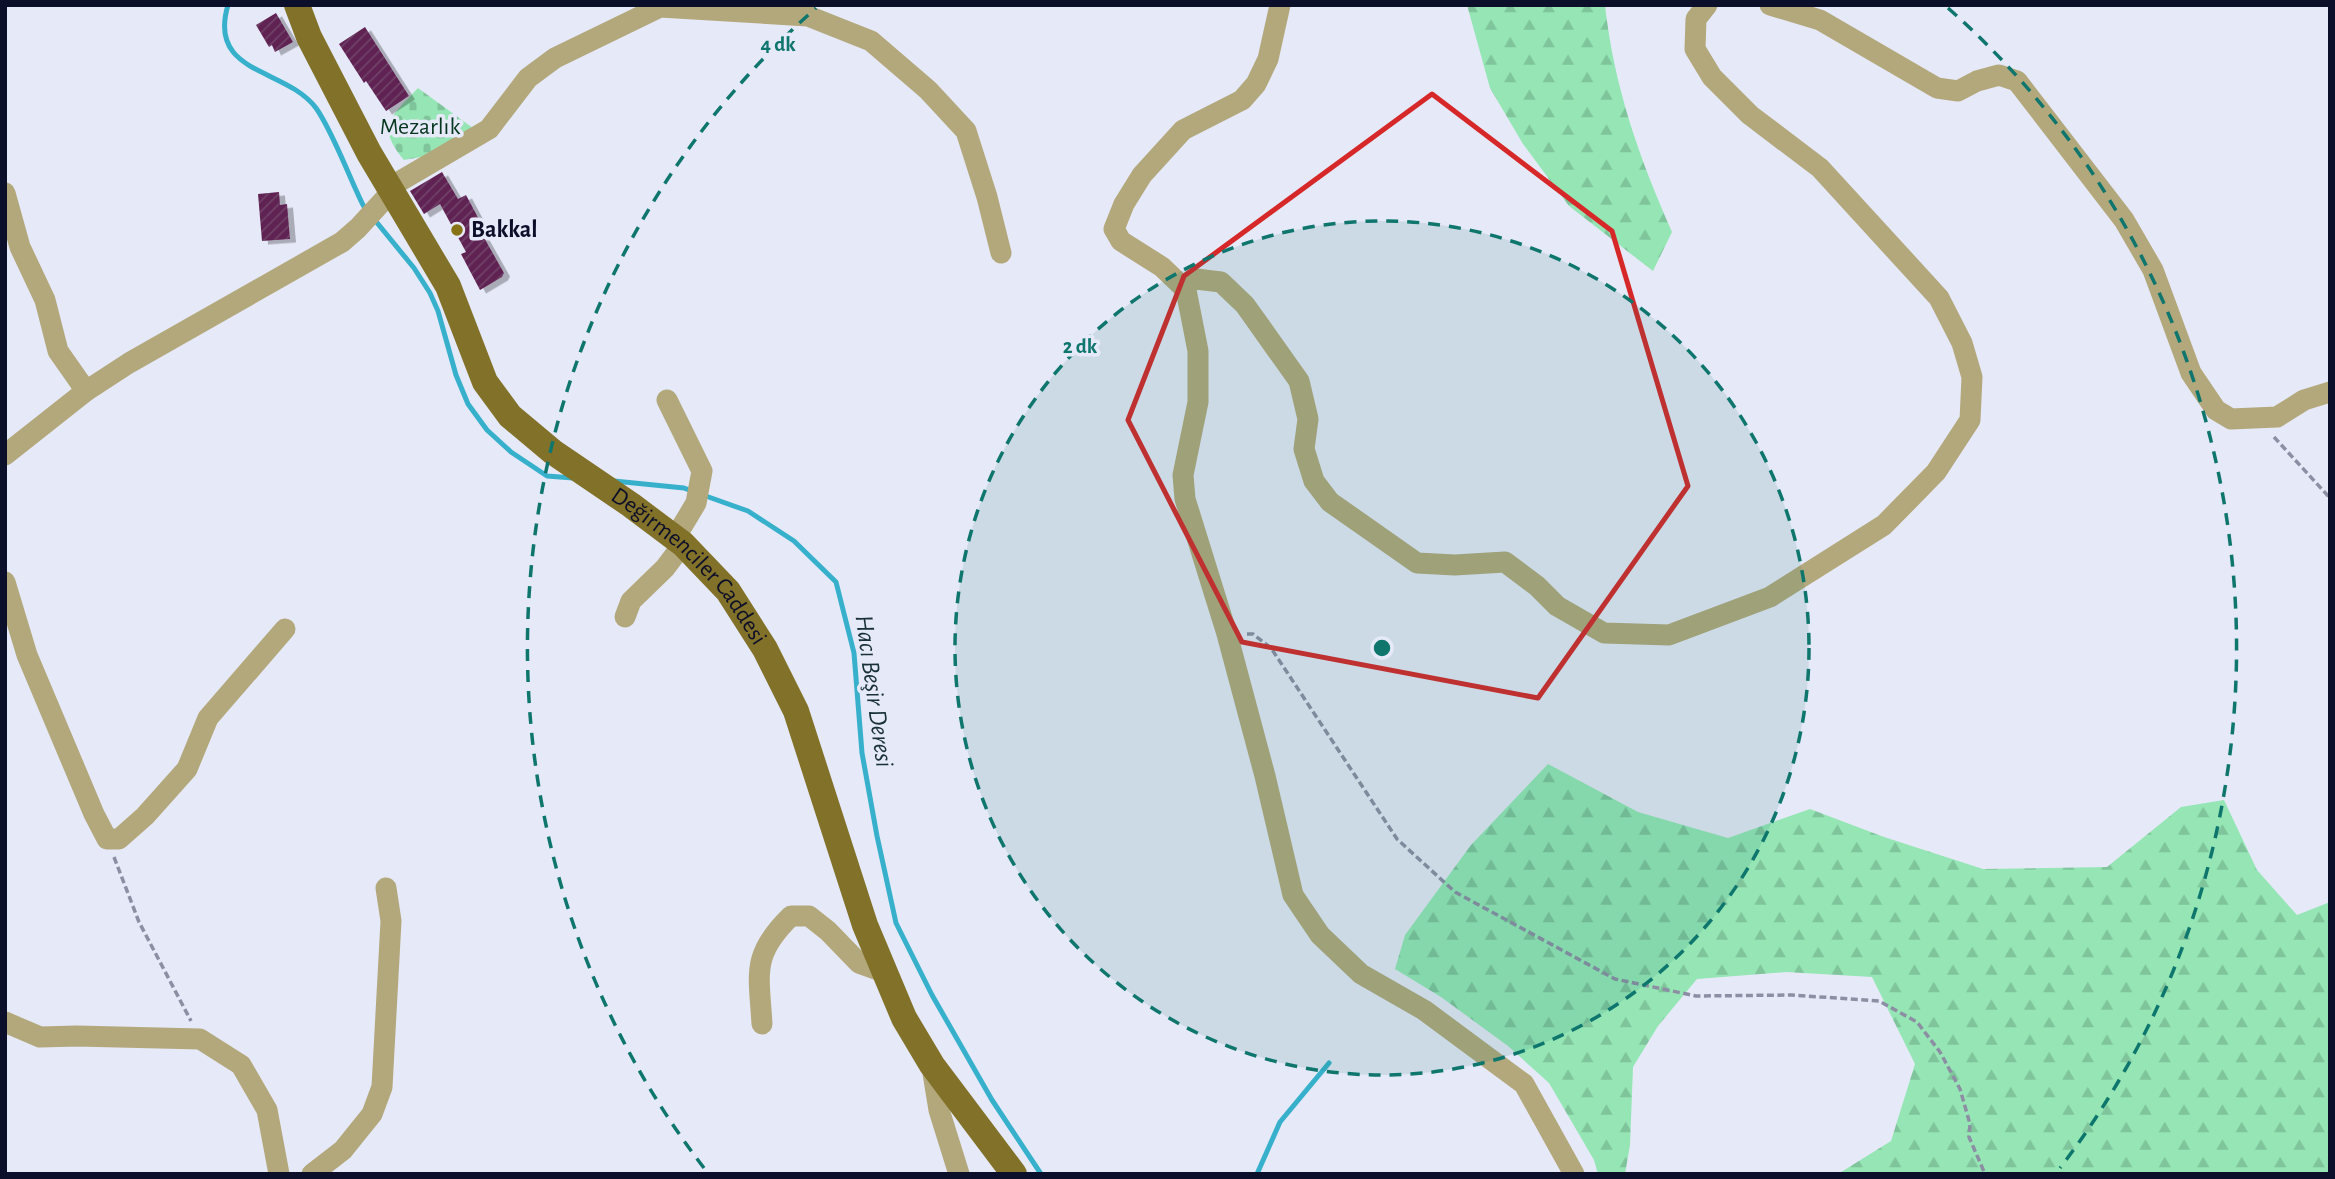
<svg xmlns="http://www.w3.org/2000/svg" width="2335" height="1179" font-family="'Alegreya Sans',sans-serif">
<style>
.forest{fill:url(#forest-firs)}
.cemetery{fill:url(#cemetery-stones)}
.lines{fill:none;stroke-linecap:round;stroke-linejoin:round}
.stream{stroke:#37b0cb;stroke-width:5}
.building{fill:url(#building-hatch);filter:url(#shadow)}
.path{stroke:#8c8fa3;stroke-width:3.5;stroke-dasharray:7 3.5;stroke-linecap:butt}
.minor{stroke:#b3a87c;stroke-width:21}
.major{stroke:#827128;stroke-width:26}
.marked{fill:none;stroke:#d62828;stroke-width:5;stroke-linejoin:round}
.ring{fill:none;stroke:#0f766e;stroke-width:3.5;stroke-dasharray:12 9}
.poi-dot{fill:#877315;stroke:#e6e9f8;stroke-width:2.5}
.labels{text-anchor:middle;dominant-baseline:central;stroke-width:7;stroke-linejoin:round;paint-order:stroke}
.park-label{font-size:24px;fill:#06371e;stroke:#e6e9f8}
.poi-label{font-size:24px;font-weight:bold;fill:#0c0f29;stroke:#e6e9f8;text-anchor:start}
.street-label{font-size:24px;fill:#0c0f29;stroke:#e6e9f8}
.water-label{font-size:26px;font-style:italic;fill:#183137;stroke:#e6e9f8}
.centre{fill:#0f766e;stroke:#e6e9f8;stroke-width:3.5}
.ring-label{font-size:21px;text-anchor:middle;font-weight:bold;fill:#0f766e;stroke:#e6e9f8;stroke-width:7;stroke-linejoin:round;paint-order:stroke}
</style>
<defs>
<pattern id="forest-firs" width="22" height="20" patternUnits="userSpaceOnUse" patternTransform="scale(1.75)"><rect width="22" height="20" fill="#95e6b4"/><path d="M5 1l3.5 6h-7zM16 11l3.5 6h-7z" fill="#7fc49b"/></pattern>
<pattern id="cemetery-stones" width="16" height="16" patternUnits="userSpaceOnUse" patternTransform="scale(1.75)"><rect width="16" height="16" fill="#95e6b4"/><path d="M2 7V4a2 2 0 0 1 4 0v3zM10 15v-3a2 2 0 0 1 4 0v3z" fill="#7fc49b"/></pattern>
<pattern id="building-hatch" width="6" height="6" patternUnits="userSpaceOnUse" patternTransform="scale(1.75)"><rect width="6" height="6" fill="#5e2352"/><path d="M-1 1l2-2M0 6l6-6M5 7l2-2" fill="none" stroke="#704168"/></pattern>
<filter id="shadow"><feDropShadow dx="6" dy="3.5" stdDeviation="0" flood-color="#0004"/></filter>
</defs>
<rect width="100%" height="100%" fill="#e6e9f8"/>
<g class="forest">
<path d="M 1467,5 L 1605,5 C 1614,87 1639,157 1672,232 L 1653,271 L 1569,206 L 1523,144 L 1490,88 Z"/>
<polygon points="1548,764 1638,812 1728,838 1810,809 1884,837 1983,869 2107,867 2181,807 2224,800 2257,870 2297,915 2330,902 2330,1174 1838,1174 1891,1141 1915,1064 1872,977 1786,972 1697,979 1658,1026 1633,1067 1630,1145 1625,1174 1598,1174 1594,1160 1549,1083 1508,1046 1441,997 1395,969 1405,935 1471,845"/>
</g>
<path class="cemetery" d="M 418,88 L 477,131 L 438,154 L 404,160 C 375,125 392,116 418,88 Z"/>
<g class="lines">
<g class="stream">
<path d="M 228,5 C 207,75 285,67 316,108 C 333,132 349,177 363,205 L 368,212"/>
<polyline points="374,219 414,268 430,293 438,311 456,375 468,404 487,430 511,452 547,476 573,478"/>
<polyline points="614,481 684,488 694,492"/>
<polyline points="703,495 748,511 794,541 836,582 854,653 862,753 877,836 896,923 932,995 992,1100 1041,1174"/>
<polyline points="1257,1174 1280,1122 1329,1063"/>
</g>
</g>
<g class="building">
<polygon points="276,13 293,42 275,52 272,45 269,47 256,25"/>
<polygon points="365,27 409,96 386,111 366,81 364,83 339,44"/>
<polygon points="442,172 458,199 466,195 482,225 478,227 504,273 502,277 480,290 461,254 466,252 440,204 424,214 410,191"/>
<polygon points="279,192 280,205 287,204 290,239 262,241 258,194"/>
</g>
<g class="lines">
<g class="path">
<polyline points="2274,437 2330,498"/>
<polyline points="1247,634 1253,634 1271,648 1397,839 1455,892 1615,979 1696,996 1792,995 1879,1001 1917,1022 1940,1052 1960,1089 1970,1124 1969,1137 1985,1174"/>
<polyline points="114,857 139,922 191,1021"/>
</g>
<g class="minor">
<polyline points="1280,5 1268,59 1256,84 1242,100 1183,130 1142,175 1124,204 1114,229 1121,241 1162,267 1186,290 1198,351 1198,402 1183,475 1185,499 1227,634 1265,776 1293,895 1320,935 1361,974 1424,1010 1524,1084 1574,1174"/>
<polyline points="1770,5 1820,20 1937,88 1958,91 1977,81 1999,75 2017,81 2124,220 2153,270 2191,373 2216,410 2231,419 2277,417 2304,400 2330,392"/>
<polyline points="390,187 489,129 528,78 555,58 660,7 808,16 871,41 928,90 966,131 987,197 1001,253"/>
<polyline points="5,193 20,247 45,300 58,351 86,391"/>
<polyline points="1182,286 1196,279 1221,282 1245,305 1299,381 1308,419 1304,449 1314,481 1330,502 1417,563 1455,565 1505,562 1537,586 1557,606 1604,633 1669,635 1770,597 1884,525 1936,472 1970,420 1972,377 1962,343 1939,298 1820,168 1750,115 1712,77 1695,49 1696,19 1707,5"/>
<polyline points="667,400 702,471 696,503 675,538"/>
<polyline points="5,455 86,391 129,363 342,242 358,228 392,191"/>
<polyline points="5,582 27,655 94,814 107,839 119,839 145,816 187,769 208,718 285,629"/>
<polyline points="625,617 631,601 665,568 683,544"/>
<polyline points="5,1022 40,1037 77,1036 200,1039 241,1065 267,1110 279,1174"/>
<path d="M 762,1024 C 759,973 751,955 791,916 L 809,916 L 828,931 L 859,963 L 884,972"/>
<polyline points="932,1067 939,1110 959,1174"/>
<polyline points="312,1174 343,1150 372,1114 382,1087 391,921 386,888"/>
</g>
<path class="major" id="s1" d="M 297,5 L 309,37 L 369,153 L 448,286 L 485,382 L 510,416 L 553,452 L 631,505 L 683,544 L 728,591 L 765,649 L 796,711 L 865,925 L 904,1018 L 932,1065 L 1014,1174"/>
</g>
<path class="marked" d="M 1432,94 L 1612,231 L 1688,486 L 1538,698 L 1242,642 L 1128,420 L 1184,276 Z"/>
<circle cx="1382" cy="648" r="427" fill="#0f766e" fill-opacity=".12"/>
<g class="ring">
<circle cx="1382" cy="648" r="427"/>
<path d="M704 1168A854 854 0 0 1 816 8M1948 8A854 854 0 0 1 2060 1168"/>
</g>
<circle class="poi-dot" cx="457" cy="230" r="7"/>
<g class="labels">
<g class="park-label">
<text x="420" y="127">Mezarlık</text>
</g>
<g class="poi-label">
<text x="471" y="230">Bakkal</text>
</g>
<g class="street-label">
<text stroke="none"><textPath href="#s1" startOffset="700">Değirmenciler Caddesi</textPath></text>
</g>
<g class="water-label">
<text transform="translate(874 691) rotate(82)">Hacı Beşir Deresi</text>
</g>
</g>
<circle cx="1382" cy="648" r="10" class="centre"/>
<g class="ring-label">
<text x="778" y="51">4 dk</text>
<text x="1080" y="353">2 dk</text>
</g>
<rect width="2335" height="1179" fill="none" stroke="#0c0f29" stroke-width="14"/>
</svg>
